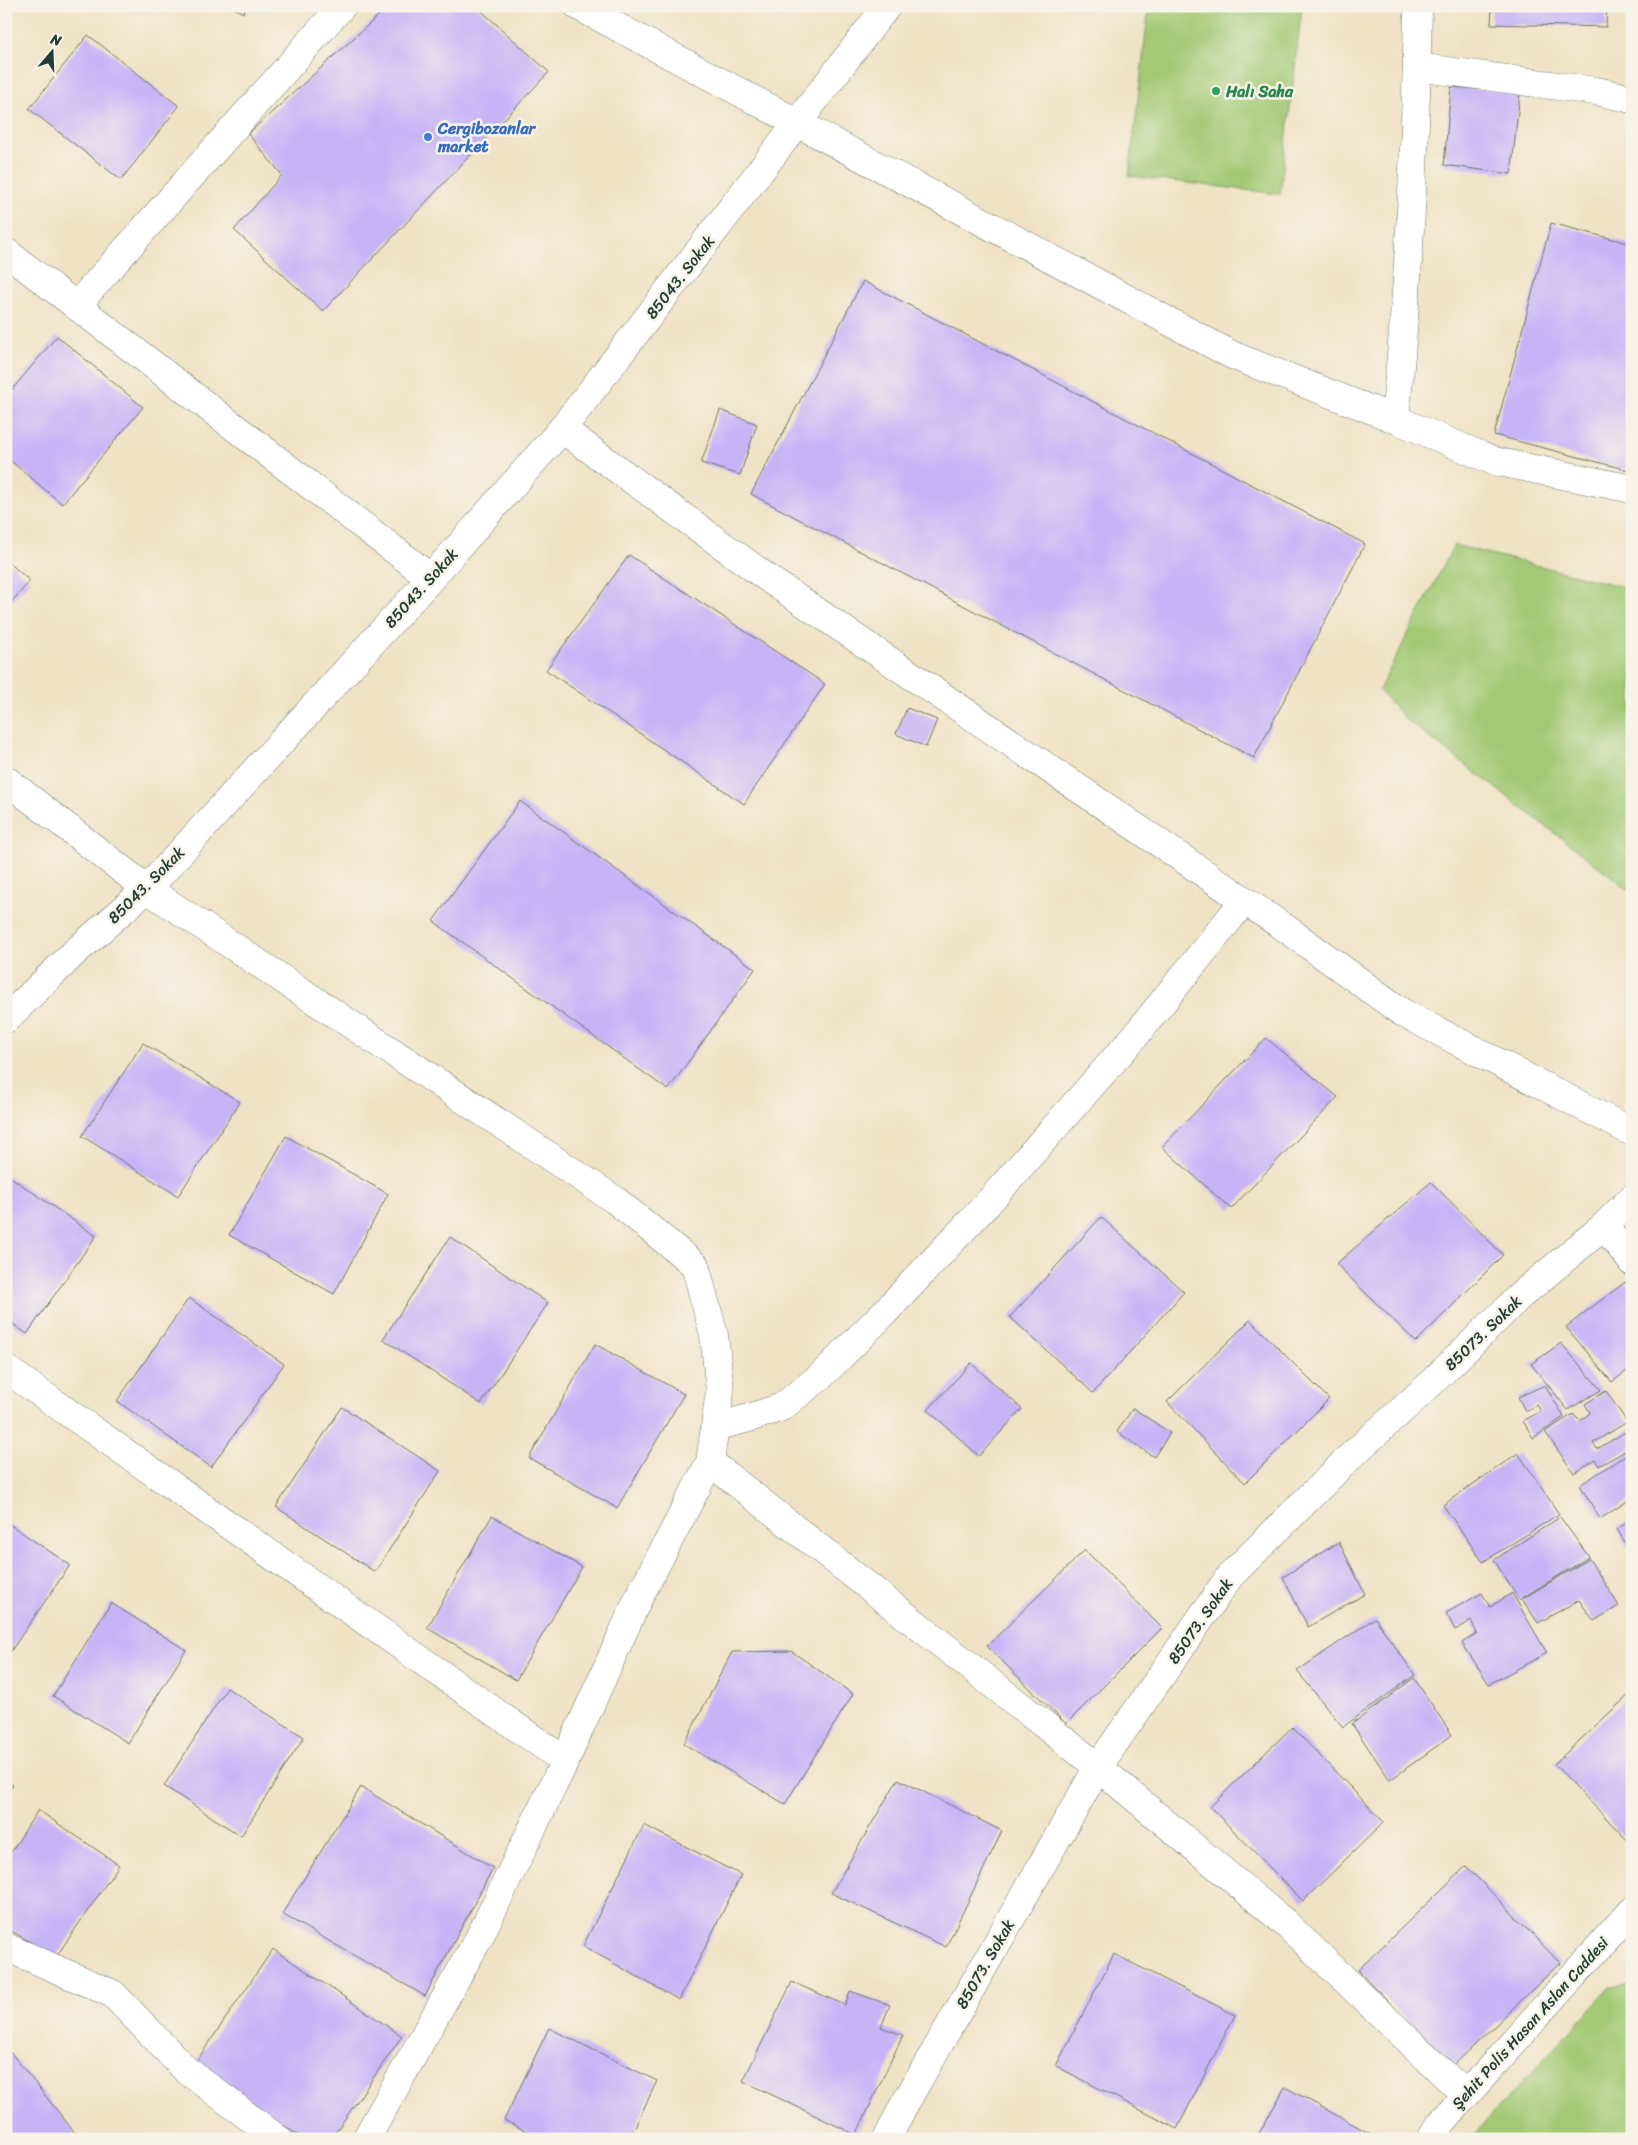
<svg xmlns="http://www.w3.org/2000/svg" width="1638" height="2145" font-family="Sriracha,sans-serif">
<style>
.green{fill:#a3c974;stroke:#618354}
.building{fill:#c7b4f7}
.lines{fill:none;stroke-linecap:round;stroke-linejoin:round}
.minor-casing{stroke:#687766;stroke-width:29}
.major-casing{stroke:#687766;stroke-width:29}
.minor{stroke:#fff;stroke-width:28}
.major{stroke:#fff;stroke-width:28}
.leisure-dot{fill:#2e9e5b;stroke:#f7f3e8;stroke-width:2}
.shop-dot{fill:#3f7fe0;stroke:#f7f3e8;stroke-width:2}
.labels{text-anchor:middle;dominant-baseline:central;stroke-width:5;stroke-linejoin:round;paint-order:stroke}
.leisure-label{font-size:16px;font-weight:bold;fill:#27864d;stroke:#f7f3e8;text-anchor:start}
.shop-label{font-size:16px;font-weight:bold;fill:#366cbe;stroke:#f7f3e8;text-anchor:start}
.street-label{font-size:16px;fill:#1f3d34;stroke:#f7f3e8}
</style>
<rect width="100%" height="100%" fill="#f7f3e8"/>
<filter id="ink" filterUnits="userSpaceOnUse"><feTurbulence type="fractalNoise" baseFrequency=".02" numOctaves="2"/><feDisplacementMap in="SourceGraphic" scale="10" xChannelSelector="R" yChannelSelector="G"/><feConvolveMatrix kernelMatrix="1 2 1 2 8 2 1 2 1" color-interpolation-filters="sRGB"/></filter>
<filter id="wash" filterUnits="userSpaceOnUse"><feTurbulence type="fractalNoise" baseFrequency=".0096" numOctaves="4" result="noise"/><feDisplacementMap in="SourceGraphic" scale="20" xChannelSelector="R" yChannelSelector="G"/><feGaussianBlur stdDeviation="1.12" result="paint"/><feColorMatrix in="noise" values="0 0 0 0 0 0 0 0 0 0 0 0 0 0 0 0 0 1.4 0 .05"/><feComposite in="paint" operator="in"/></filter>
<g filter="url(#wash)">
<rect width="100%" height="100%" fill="#f0e2c4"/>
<g class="green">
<polygon points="1149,6 1302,6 1280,194 1129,176"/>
<polygon points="1454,545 1632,589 1632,892 1404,718 1379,690"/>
<polygon points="1632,1985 1632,2139 1470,2139 1611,1987"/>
</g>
<g id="blocks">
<g class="building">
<polygon points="230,6 247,6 243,13"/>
<polygon points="389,6 476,6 549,72 323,311 234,230 282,175 248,134"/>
<polygon points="1492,6 1607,6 1606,27 1491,24"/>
<polygon points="88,35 179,106 121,180 29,109"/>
<polygon points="1451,87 1520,93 1511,174 1444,165"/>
<polygon points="1551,223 1632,244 1632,471 1494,435"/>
<polygon points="863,281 1365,544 1254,758 751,494"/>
<polygon points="57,336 143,407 62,504 6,457 6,397"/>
<polygon points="720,410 757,424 740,475 701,463"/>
<polygon points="629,555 825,684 744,804 546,670"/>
<polygon points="6,560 30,581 6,608"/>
<polygon points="907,708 937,720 926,747 896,734"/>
<polygon points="520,801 755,969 668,1090 433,921"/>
<polygon points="1266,1038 1338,1097 1231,1209 1162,1147"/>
<polygon points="143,1043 240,1102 178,1196 82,1136"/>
<polygon points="286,1136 388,1194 334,1294 229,1235"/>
<polygon points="6,1174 96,1236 27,1334 6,1319"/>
<polygon points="1431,1182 1503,1255 1416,1342 1336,1264"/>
<polygon points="1101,1217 1184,1292 1093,1393 1010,1317"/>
<polygon points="450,1237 548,1303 481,1404 383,1339"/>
<polygon points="1625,1282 1632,1290 1632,1367 1612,1382 1566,1327"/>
<polygon points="189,1298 284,1364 211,1467 117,1401"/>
<polygon points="1250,1320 1329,1399 1245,1483 1167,1402"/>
<polygon points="1561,1343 1601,1390 1568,1410 1531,1364"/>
<polygon points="595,1344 684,1394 617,1508 529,1458"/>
<polygon points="971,1363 1022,1409 979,1456 928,1410"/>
<polygon points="1545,1385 1564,1417 1533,1438 1523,1421 1541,1411 1537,1405 1525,1411 1518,1397"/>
<polygon points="1606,1391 1627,1422 1593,1443 1597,1449 1632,1428 1632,1447 1599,1466 1595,1460 1574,1473 1545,1432 1573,1414 1580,1421 1590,1413 1585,1404"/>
<polygon points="342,1407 440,1471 375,1572 276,1507"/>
<polygon points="1133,1408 1170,1433 1154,1457 1117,1432"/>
<polygon points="1632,1451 1632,1498 1600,1519 1580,1485"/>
<polygon points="1518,1453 1559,1514 1483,1562 1443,1505"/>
<polygon points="492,1516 582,1567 516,1680 427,1628"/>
<polygon points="1560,1517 1589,1557 1519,1600 1494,1560"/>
<polygon points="1632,1519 1632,1555 1617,1529"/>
<polygon points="6,1522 70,1565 6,1658"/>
<polygon points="1339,1542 1365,1594 1308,1627 1283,1577"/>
<polygon points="1085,1550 1162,1628 1066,1724 987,1646"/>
<polygon points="1589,1559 1619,1606 1594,1621 1579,1600 1538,1623 1522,1599"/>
<polygon points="1482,1593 1490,1607 1512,1593 1547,1653 1489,1684 1462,1643 1477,1633 1471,1621 1455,1630 1446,1613"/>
<polygon points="111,1603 186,1650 128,1743 53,1696"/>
<polygon points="1375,1618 1415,1675 1343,1727 1297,1671"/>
<polygon points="791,1651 853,1694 785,1804 684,1744 732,1652"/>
<polygon points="1414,1678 1452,1735 1390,1780 1352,1724"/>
<polygon points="227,1688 304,1737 241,1836 164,1786"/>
<polygon points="1632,1692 1632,1845 1554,1764"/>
<polygon points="1292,1727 1384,1822 1303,1901 1210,1807"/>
<polygon points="898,1779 1002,1831 946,1947 831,1893"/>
<polygon points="6,1780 13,1785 6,1795"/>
<polygon points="361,1787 493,1868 425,1996 282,1914"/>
<polygon points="38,1810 119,1865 56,1957 6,1928 6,1860"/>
<polygon points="644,1825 741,1875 679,2000 583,1946"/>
<polygon points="1466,1866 1560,1963 1452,2067 1358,1970"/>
<polygon points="273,1949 402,2036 331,2139 304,2139 194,2065"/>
<polygon points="1114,1954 1235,2015 1177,2129 1056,2066"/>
<polygon points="792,1982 845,2005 850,1991 890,2005 881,2027 903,2035 856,2135 743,2081"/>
<polygon points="549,2028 657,2081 629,2139 542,2139 504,2120"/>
<polygon points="11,2053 80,2139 6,2139 6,2057"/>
<polygon points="1285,2087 1380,2139 1256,2139"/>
</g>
</g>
</g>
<g filter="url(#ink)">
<use href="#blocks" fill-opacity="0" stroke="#687766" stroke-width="1"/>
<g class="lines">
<g class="minor-casing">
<g id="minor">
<polyline points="1417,67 1596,91 1632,99"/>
<polyline points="6,252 431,578"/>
<polyline points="76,306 342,6"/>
<path d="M 1395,419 C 1409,282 1416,144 1418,6"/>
<polyline points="562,429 773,582 1291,932 1403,1013 1632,1132"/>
<polyline points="6,780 147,889 615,1200 695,1265 714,1335 720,1391 710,1462 638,1599 565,1761 479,1938 366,2139"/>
<polyline points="6,1019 75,952 147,889 431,578 562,429 887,6"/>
<polyline points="1604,1226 1632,1262"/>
<polyline points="6,1369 565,1761"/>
<polyline points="715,1427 749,1418 782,1407 821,1376 885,1312 987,1204 1136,1035 1244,901"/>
<polyline points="710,1462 1098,1767 1284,1922 1466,2095"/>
<polyline points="6,1947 113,1994 185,2069 278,2139"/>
<polyline points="887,2139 903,2107 1098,1767 1230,1576 1353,1454 1422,1392 1521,1295 1604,1226 1632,1198"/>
<polyline points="1431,2139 1441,2123 1632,1910"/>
</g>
</g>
<g class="major-casing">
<polyline id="major" points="578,6 1234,356 1395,419 1494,461 1632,489"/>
</g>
<use href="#minor" class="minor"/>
<use href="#major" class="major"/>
</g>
</g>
<circle class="leisure-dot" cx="1216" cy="91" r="5"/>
<circle class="shop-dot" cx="428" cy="137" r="5"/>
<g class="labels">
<g class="leisure-label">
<text x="1226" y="91">Halı Saha</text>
</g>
<g class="shop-label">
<text x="438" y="128">Cergibozanlar<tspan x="438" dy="18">market</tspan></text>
</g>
<g class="street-label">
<text transform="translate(680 277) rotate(-52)">85043. Sokak</text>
<text transform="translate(421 588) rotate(-48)">85043. Sokak</text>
<text transform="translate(146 885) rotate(-45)">85043. Sokak</text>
<text transform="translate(1483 1333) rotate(-44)">85073. Sokak</text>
<text transform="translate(1200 1621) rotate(-55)">85073. Sokak</text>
<text transform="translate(985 1964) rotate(-60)">85073. Sokak</text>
<text transform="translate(1530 2023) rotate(-48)">Şehit Polis Hasan Aslan Caddesi</text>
</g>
</g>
<rect width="1638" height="2145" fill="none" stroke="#f7f3e8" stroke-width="25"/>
<g transform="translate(52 52) rotate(19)" stroke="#f7f3e8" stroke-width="4" paint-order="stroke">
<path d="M0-4L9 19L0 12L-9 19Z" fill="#1f3d34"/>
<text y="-8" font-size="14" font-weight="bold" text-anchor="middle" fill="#1f3d34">N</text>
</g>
</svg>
